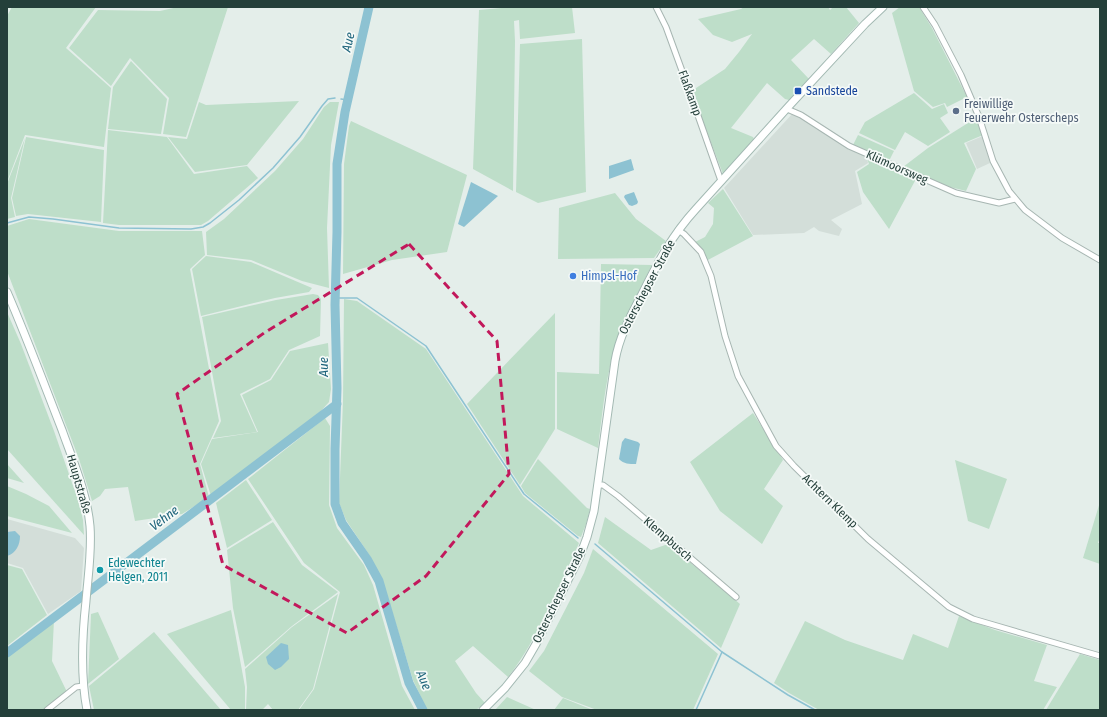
<svg xmlns="http://www.w3.org/2000/svg" width="1107" height="717" font-family="'Fira Sans Condensed',sans-serif">
<style>
.built{fill:#d3ded9}
.green{fill:#bedec9}
.water{fill:#8dc2d2}
.lines{fill:none;stroke-linecap:round;stroke-linejoin:round}
.stream{stroke:#8dc2d2;stroke-width:1.5}
.river{stroke:#8dc2d2;stroke-width:9}
.street-casing{stroke:#a7b6b2;stroke-width:7}
.secondary-casing{stroke:#a3b9b3;stroke-width:9}
.street{stroke:#fff;stroke-width:5}
.secondary{stroke:#fff;stroke-width:7}
.marked{fill:none;stroke:#c2185b;stroke-width:3;stroke-dasharray:8 5;stroke-linejoin:round}
.transit-dot{fill:#1a4fb4;stroke:#f5faf8;stroke-width:1.5}
.service-dot{fill:#5c6f8a;stroke:#f5faf8;stroke-width:1.5}
.shop-dot{fill:#3f7fe0;stroke:#f5faf8;stroke-width:1.5}
.culture-dot{fill:#0f9aa8;stroke:#f5faf8;stroke-width:1.5}
.labels{text-anchor:middle;dominant-baseline:central;stroke-width:3.5;stroke-linejoin:round;paint-order:stroke}
.transit-label{font-size:12px;fill:#164399;stroke:#f5faf8;text-anchor:start}
.street-label{font-size:12px;fill:#243f3a;stroke:#f5faf8}
.service-label{font-size:12px;fill:#4e5e75;stroke:#f5faf8;text-anchor:start}
.shop-label{font-size:12px;fill:#366cbe;stroke:#f5faf8;text-anchor:start}
.culture-label{font-size:12px;fill:#0d838f;stroke:#f5faf8;text-anchor:start}
.water-label{font-size:13px;font-style:italic;fill:#1e647b;stroke:#f5faf8}
</style>
<rect width="100%" height="100%" fill="#e4eeea"/>
<g class="built">
<polygon points="793,113 832,138 867,158 868,163 855,171 862,204 831,220 842,229 839,236 819,231 814,227 804,233 753,235 724,188"/>
<polygon points="983,136 990,163 977,169 966,143"/>
<polygon points="7,519 75,538 84,548 81,591 48,614 23,568 7,563"/>
</g>
<g class="green">
<polygon points="12,7 96,7 66,48 111,88 104,147 25,135 7,182 7,16"/>
<polygon points="178,7 228,7 186,137 163,134 169,98 130,58 111,86 69,48 98,10 160,11"/>
<polygon points="513,7 572,7 575,33 520,39 519,20 514,21 515,41 513,191 473,169 479,10"/>
<polygon points="744,7 828,7 830,10 833,7 846,7 859,23 831,54 814,39 791,60 809,79 789,100 785,99 767,83 731,128 753,137 754,139 723,174 702,119 693,90 725,69 739,52 752,34 732,42 713,35 698,19 741,9"/>
<polygon points="900,7 919,7 932,28 967,97 947,107 945,103 933,107 914,91 892,13"/>
<polygon points="582,39 586,192 538,203 516,192 520,44"/>
<polygon points="131,61 167,99 161,134 108,129 113,87"/>
<polygon points="914,93 932,109 944,104 948,113 940,118 950,132 928,146 905,132 895,150 859,133 865,122"/>
<polygon points="299,101 247,165 195,172 168,137 187,139 199,102 206,105"/>
<polygon points="330,102 339,102 331,145 327,228 329,288 302,281 251,260 207,255 206,232 224,219 275,171 303,139 324,107"/>
<polygon points="976,118 983,135 964,143 976,169 966,191 950,187 903,167 928,148"/>
<polygon points="351,121 467,175 447,252 392,260 343,274 344,164 349,126"/>
<polygon points="108,130 167,137 194,174 247,166 258,178 208,221 201,225 119,225 103,223"/>
<polygon points="858,135 894,151 889,161 853,145"/>
<polygon points="26,137 104,150 101,222 28,214 16,216 12,198"/>
<polygon points="25,138 11,198 15,217 7,219 7,184"/>
<polygon points="867,158 916,179 889,229 863,192 857,172 869,164"/>
<polygon points="723,189 753,236 706,261 702,252 695,242 705,237 713,224 714,208 708,203"/>
<polygon points="615,193 636,219 666,241 654,258 558,259 559,208"/>
<polygon points="29,219 119,231 202,231 205,255 190,269 219,421 200,464 209,497 182,514 135,521 128,487 105,489 100,496 92,501 79,459 7,271 7,226"/>
<polygon points="206,256 251,262 312,288 309,292 275,298 201,316 192,269"/>
<path d="M 601,264 L 652,265 C 638,294 621,322 613,354 C 605,384 602,416 598,448 L 557,429 L 557,372 L 599,374 Z"/>
<polygon points="313,294 318,295 321,299 320,336 289,350 270,379 240,394 257,432 213,438 221,421 202,317 276,300"/>
<path d="M 344,299 L 357,301 L 426,349 L 523,496 L 579,543 C 569,567 558,590 546,613 C 535,636 524,657 508,677 L 473,646 L 455,661 L 476,693 L 485,703 L 476,710 L 427,710 L 413,680 L 383,582 L 370,556 L 346,520 L 339,503 L 343,401 Z"/>
<polygon points="7,312 21,344 54,431 79,503 83,520 84,535 7,449"/>
<polygon points="555,313 555,429 520,485 467,404"/>
<polygon points="328,343 331,389 329,402 320,412 211,496 201,464 212,439 258,432 242,395 271,380 290,351"/>
<polygon points="753,413 783,460 764,489 783,506 762,544 720,511 690,462"/>
<polygon points="325,418 330,426 329,505 337,528 364,565 373,585 402,686 415,710 299,710 314,689 340,592 304,563 248,479"/>
<polygon points="538,459 587,508 590,509 586,524 581,537 578,536 525,493 521,486"/>
<polygon points="955,460 1007,479 989,529 968,521"/>
<polygon points="7,464 24,483 7,478"/>
<polygon points="246,480 272,520 227,548 216,503"/>
<polygon points="7,486 26,494 49,506 72,533 7,516"/>
<polygon points="1100,502 1100,537 1098,543 1100,543 1100,564 1083,558"/>
<polygon points="605,517 651,550 668,544 740,604 721,648 598,543"/>
<polygon points="273,522 302,565 338,592 292,626 245,667 233,608 227,550"/>
<polygon points="593,549 718,654 693,710 597,710 562,697 529,671 544,651 584,573"/>
<polygon points="7,565 22,569 47,615 7,646"/>
<polygon points="338,594 313,689 298,710 273,710 268,704 262,710 246,710 247,687 245,669 292,627"/>
<polygon points="231,610 245,687 245,710 231,710 167,634"/>
<polygon points="98,612 119,659 88,684 91,614"/>
<polygon points="959,616 995,630 1047,645 1034,681 1057,687 1043,710 819,710 789,693 774,683 805,621 845,640 903,660 913,634 948,648"/>
<polygon points="54,620 52,661 67,692 44,710 7,710 7,656"/>
<polygon points="154,632 221,710 94,710 89,686"/>
<polygon points="1080,654 1100,660 1100,710 1046,710"/>
<polygon points="507,697 536,710 495,710"/>
<polygon points="563,698 593,710 554,710"/>
</g>
<g class="water">
<polygon points="631,159 634,170 609,179 609,166"/>
<polygon points="471,182 498,196 464,227 458,224"/>
<polygon points="634,192 638,202 637,204 632,206 629,205 624,197 625,195"/>
<path d="M 625,438 L 638,442 L 640,444 L 636,464 C 629,464 624,464 619,459 L 622,442 Z"/>
<path d="M 15,531 L 20,536 C 20,545 16,553 7,556 L 7,532 Z"/>
<polygon points="281,643 288,645 289,659 281,667 275,670 268,664 266,657"/>
</g>
<g class="lines">
<g class="stream">
<polyline points="341,99 348,100"/>
<polyline points="7,223 29,217 53,219 119,228 191,229 203,227 210,223 239,200 273,168 300,137 322,106 328,99 335,98"/>
<polyline points="335,298 357,298 426,346 524,494 578,538"/>
<polyline points="595,544 722,652"/>
<polyline points="696,710 722,652 788,695 815,710"/>
</g>
<g class="river">
<polyline points="369,7 345,112 337,164 337,232 335,305 337,388 335,449 335,504 342,523 367,559 379,581 409,683 423,710"/>
<polyline points="7,653 337,404"/>
</g>
<g class="street-casing">
<g id="street">
<polyline points="656,7 666,27 689,90 720,178 722,181"/>
<polyline points="923,7 935,25 961,75 979,117 993,161 1009,191 1025,210 1062,238 1100,260"/>
<polyline points="787,109 801,115 849,146 956,193 999,203 1015,199"/>
<polyline points="678,230 684,234 701,252 711,276 725,336 738,376 776,446 794,466 868,539 949,607 973,619 1100,656"/>
<polyline points="598,485 603,485 618,496 736,597"/>
<polyline points="47,710 76,687 83,686"/>
</g>
</g>
<g class="secondary-casing">
<g id="secondary">
<path d="M 7,292 C 27,338 44,384 62,430 C 73,461 87,493 90,526 C 92,551 88,576 86,601 C 82,637 80,674 87,710"/>
<path d="M 483,710 L 505,688 L 525,663 L 536,644 L 580,556 L 587,537 L 594,511 L 615,361 C 619,337 631,315 642,294 C 658,262 672,235 696,209 L 789,106 L 865,24 L 883,7"/>
</g>
</g>
<use href="#street" class="street"/>
<use href="#secondary" class="secondary"/>
</g>
<path class="marked" d="M 409,244 L 497,341 L 509,474 L 426,576 L 347,633 L 223,565 L 177,394 L 264,333 Z"/>
<rect class="transit-dot" x="794" y="87" width="8" height="8" rx="2"/>
<circle class="service-dot" cx="956" cy="111" r="4"/>
<circle class="shop-dot" cx="573" cy="276" r="4"/>
<circle class="culture-dot" cx="100" cy="570" r="4"/>
<g class="labels">
<g class="transit-label">
<text x="806" y="91">Sandstede</text>
</g>
<g class="street-label">
<text transform="translate(690 93) rotate(70)">Flaßkamp</text>
<text transform="translate(897 167) rotate(24)">Klümoorsweg</text>
<text transform="translate(647 287) rotate(-62)">Osterschepser Straße</text>
<text transform="translate(79 484) rotate(74)">Hauptstraße</text>
<text transform="translate(830 501) rotate(44)">Achtern Klemp</text>
<text transform="translate(668 539) rotate(41)">Klempbusch</text>
<text transform="translate(559 595) rotate(-64)">Osterschepser Straße</text>
</g>
<g class="service-label">
<text x="964" y="104">Freiwillige<tspan x="964" dy="14">Feuerwehr Osterscheps</tspan></text>
</g>
<g class="shop-label">
<text x="581" y="276">Himpsl-Hof</text>
</g>
<g class="culture-label">
<text x="108" y="563">Edewechter<tspan x="108" dy="14">Helgen, 2011</tspan></text>
</g>
<g class="water-label">
<text transform="translate(348 42) rotate(-77)">Aue</text>
<text transform="translate(323 367) rotate(-90)">Aue</text>
<text transform="translate(164 518) rotate(-37)">Vehne</text>
<text transform="translate(424 680) rotate(67)">Aue</text>
</g>
</g>
<rect width="1107" height="717" fill="none" stroke="#243f3a" stroke-width="16"/>
</svg>
